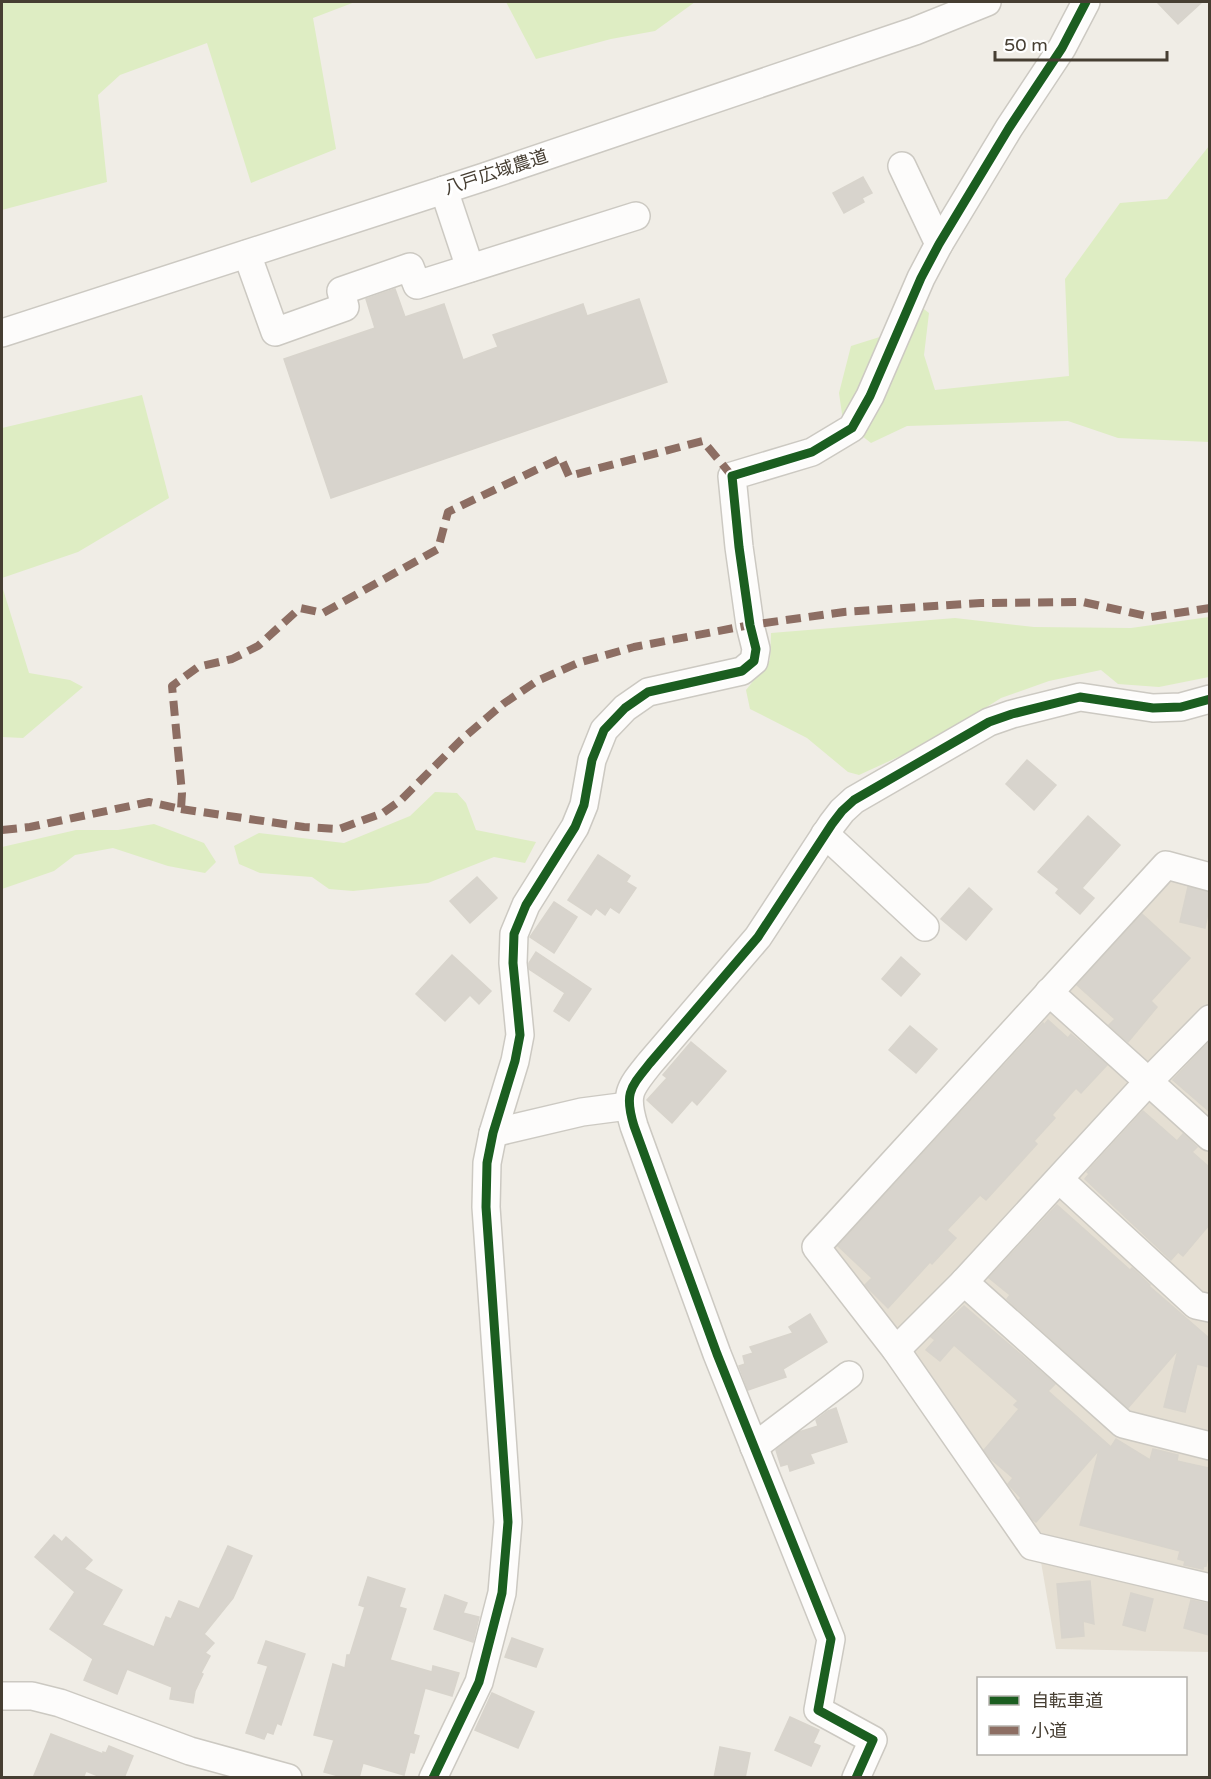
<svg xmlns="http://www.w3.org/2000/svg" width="1211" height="1779" font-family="'Varela Round','Noto Sans JP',sans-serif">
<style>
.residential{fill:#e5dfd3}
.green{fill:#deedc3}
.building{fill:#d8d4cd;stroke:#d8d4cc;stroke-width:1.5}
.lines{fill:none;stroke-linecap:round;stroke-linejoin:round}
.minor-casing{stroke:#ccc9c2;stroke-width:30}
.minor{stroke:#fdfcfb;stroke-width:27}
.quiet{stroke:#8d6e63;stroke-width:8;stroke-dasharray:15 8;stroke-linecap:butt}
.cycleway-casing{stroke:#fff;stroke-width:13}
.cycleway{stroke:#1b5e20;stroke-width:9}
.labels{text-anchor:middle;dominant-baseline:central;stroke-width:6;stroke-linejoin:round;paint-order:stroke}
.street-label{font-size:18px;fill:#463e32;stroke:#fff}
</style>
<rect width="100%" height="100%" fill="#f0ede6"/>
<polygon class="residential" points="1171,874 1209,885 1209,1652 1056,1649 1036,1533 828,1245"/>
<g class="green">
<polygon points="2,2 355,2 313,18 336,149 251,183 207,43 120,75 98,95 107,182 2,210"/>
<polygon points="506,2 695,2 655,31 611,39 536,59"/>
<polygon points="1209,146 1209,442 1118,438 1068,421 907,426 871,443 843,421 839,393 851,346 886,335 916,303 929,313 924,355 935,390 1069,376 1065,279 1120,203 1167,199"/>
<polygon points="142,395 169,498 78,552 2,578 2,428"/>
<polygon points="2,586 29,673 70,680 83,687 23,738 2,737"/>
<polygon points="1209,617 1209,677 1159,687 1118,684 1101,670 1049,681 1001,698 933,741 859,775 848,772 807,738 750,709 746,690 770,660 771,633 955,618 1034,627 1131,628"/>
<polygon points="435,792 457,793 466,803 476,830 536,842 525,863 494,857 428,883 353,891 329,889 312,877 260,873 239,864 234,846 259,833 344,843 410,816"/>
<polygon points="154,824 204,843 216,862 205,873 168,866 113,848 75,855 54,871 2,889 2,847 76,830 118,830"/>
</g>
<g class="building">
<polygon points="1157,2 1202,2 1178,24"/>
<polygon points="863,177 872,193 862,198 864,202 844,213 833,193"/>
<polygon points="395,289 405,317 444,304 463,360 498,347 493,335 583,304 587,316 639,299 667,382 331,498 284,359 375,328 366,299"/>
<polygon points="1027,760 1056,785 1034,810 1006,784"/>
<polygon points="1088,816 1120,845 1082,888 1094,898 1080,914 1056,893 1059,889 1038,872"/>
<polygon points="598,855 630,876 626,882 636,888 619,913 610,907 605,915 596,908 591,915 568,900"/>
<polygon points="477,877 497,898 470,923 450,901"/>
<polygon points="1188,887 1209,892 1209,908 1205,928 1180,922"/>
<polygon points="969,888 992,909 966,940 941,919"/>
<polygon points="554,902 577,917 554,953 530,937"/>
<polygon points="1142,914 1190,958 1151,1001 1157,1007 1128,1042 1109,1025 1115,1019 1077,985"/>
<polygon points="536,952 591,989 569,1021 554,1011 565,993 529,969 529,963"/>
<polygon points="452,955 491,991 479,1004 470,995 445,1021 416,994"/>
<polygon points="901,957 920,974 901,996 882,979"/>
<polygon points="1048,1020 1068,1038 1071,1034 1107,1065 1081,1093 1076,1088 1052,1115 1055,1118 1034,1141 1037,1144 986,1200 980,1195 947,1230 956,1238 932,1264 930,1262 888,1308 865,1285 872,1278 838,1246 1043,1023 1044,1025"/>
<polygon points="910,1026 937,1049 916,1073 889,1050"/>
<polygon points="691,1042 726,1071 697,1105 692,1100 672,1123 647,1100 667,1078 663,1075"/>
<polygon points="1209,1042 1209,1111 1173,1080"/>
<polygon points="1143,1111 1177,1141 1183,1134 1197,1147 1192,1152 1209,1167 1209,1225 1183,1256 1178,1252 1171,1260 1085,1179 1089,1174 1087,1172"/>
<polygon points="1057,1205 1130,1270 1132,1268 1150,1285 1149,1286 1209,1338 1209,1367 1197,1364 1185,1412 1164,1407 1178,1350 1128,1408 1007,1299 1010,1295 989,1278"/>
<polygon points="964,1306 1055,1384 1048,1391 1111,1447 1116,1439 1150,1460 1153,1449 1178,1455 1177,1461 1209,1468 1209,1551 1206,1566 1204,1565 1203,1569 1184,1565 1185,1561 1178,1559 1180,1551 1080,1525 1099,1450 1036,1522 1033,1520 1019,1500 1021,1498 1008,1484 1013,1478 991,1459 984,1450 1019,1409 1014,1405 1018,1401 954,1345 940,1361 926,1350 935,1340 931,1337"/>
<polygon points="810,1314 827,1342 783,1369 786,1377 748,1390 739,1366 745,1364 743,1356 753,1353 750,1347 793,1333 789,1327"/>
<polygon points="836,1408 847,1442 810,1454 814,1463 790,1471 788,1464 781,1466 776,1450 799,1432 818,1426 816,1420 828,1411"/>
<polygon points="54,1535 62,1542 66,1537 92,1560 84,1569 122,1590 102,1625 154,1647 166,1617 171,1619 179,1601 199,1609 228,1546 252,1556 233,1598 204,1634 214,1643 205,1653 210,1656 201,1673 203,1674 195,1691 193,1703 170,1699 172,1687 127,1669 117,1694 84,1680 93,1659 50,1629 75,1592 35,1557"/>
<polygon points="368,1577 405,1589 399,1607 406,1609 390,1660 432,1672 433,1666 459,1673 452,1696 425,1688 413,1734 419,1736 414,1753 410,1752 404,1775 363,1763 359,1778 346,1778 324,1772 334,1740 314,1735 333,1664 345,1668 347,1655 350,1655 365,1607 359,1605"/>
<polygon points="1090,1581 1094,1624 1083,1621 1084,1636 1062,1638 1057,1584"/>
<polygon points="1131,1593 1153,1599 1145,1631 1123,1625"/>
<polygon points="445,1595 467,1603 463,1613 479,1617 473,1642 434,1629"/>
<polygon points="1191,1600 1209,1604 1209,1635 1184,1628"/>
<polygon points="512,1638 543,1649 536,1667 505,1657"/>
<polygon points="266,1641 305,1654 281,1725 277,1723 273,1734 267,1732 264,1739 246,1733 268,1666 258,1663"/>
<polygon points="492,1693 534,1712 518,1748 475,1730"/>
<polygon points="790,1717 819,1730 813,1743 820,1746 811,1766 775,1750"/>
<polygon points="51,1734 103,1754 103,1752 106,1753 109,1746 133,1756 124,1778 103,1778 86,1771 83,1778 33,1778"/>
<polygon points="720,1747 750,1753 745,1778 714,1778"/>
</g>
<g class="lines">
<g class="minor-casing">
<g id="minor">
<polyline points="902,166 939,244"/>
<polyline points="444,190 470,268"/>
<polyline points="247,254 275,332 345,307 341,291 410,267 417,285 636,216"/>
<polyline points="2,333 484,177 915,31 987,2"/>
<polyline points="825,834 925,927"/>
<polyline points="1210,877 1166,865 816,1247 896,1350 1032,1546 1210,1588"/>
<polyline points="1049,992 1210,1137"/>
<polyline points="493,1133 582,1112 628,1106"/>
<polyline points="1060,1180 1196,1305 1210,1308"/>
<polyline points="964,1282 1123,1424 1210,1446"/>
<polyline points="896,1350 964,1282 1148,1082 1210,1019"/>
<polyline points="754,1447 849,1375"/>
<polyline points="2,1696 32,1696 60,1703 190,1751 288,1778"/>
<polyline points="433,1778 479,1682 502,1593 508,1522 486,1207 487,1163 493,1133 515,1061 520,1035 513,963 514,934 526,905 575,827 584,805 592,760 604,730 625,708 648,692 742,671 754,661 756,649 750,625 739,547 732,476 812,452 852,428 870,396 921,278 939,244 1009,128 1062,48 1086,2"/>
<path d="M 856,1778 L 873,1740 L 818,1710 L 831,1639 L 717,1354 L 634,1126 C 624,1093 630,1088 650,1063 L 758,937 L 832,824 L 842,811 L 854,800 L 989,722 L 1012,714 L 1080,697 L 1153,708 L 1181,707 L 1210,699"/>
</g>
</g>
<use href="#minor" class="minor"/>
<g class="quiet">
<polyline points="181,809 304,827 339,829 383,813 401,800 461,740 503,704 537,681 578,663 634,647 750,625 844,612 981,603 1083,602 1151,617 1210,608"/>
<polyline points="2,830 30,827 149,802 181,809 182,793 172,686 198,667 232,659 258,646 300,608 323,613 438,549 448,512 561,458 569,476 703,441 732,476"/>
</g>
<g class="cycleway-casing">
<g id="cycleway">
<polyline points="433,1778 479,1682 502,1593 508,1522 486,1207 487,1163 493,1133 515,1061 520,1035 513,963 514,934 526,905 575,827 584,805 592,760 604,730 625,708 648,692 742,671 754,661 756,649 750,625 739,547 732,476 812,452 852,428 870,396 921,278 939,244 1009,128 1062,48 1086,2"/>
<path d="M 856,1778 L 873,1740 L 818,1710 L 831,1639 L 717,1354 L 634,1126 C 624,1093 630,1088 650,1063 L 758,937 L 832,824 L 842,811 L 854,800 L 989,722 L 1012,714 L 1080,697 L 1153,708 L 1181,707 L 1210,699"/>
</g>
</g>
<use href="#cycleway" class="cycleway"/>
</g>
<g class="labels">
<g class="street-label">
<text transform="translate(496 172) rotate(-18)">八戸広域農道</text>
</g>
</g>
<rect width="1211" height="1779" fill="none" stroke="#463e32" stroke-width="6"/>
<rect x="977" y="1677" width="210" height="78" fill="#ffffff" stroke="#b5b2ad" stroke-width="1.5"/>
<rect x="989" y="1696" width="30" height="9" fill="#1b5e20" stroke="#b5b2ad" stroke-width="1.5"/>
<text x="1031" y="1707" font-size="18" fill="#463e32">自転車道</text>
<rect x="989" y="1726" width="30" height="9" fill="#8d6e63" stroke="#b5b2ad" stroke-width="1.5"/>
<text x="1031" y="1737" font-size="18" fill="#463e32">小道</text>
<path d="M995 51v9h172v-9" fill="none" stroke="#463e32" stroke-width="3"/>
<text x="1004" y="51" font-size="18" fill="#463e32" stroke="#ffffff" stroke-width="4.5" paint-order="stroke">50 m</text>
</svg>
